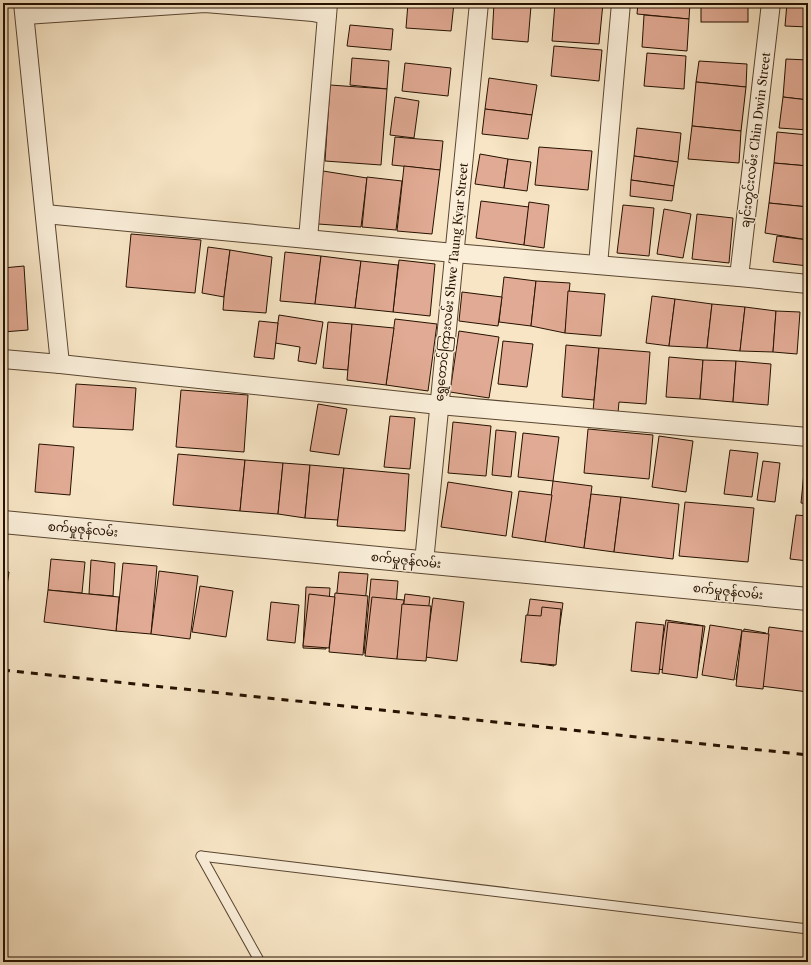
<svg xmlns="http://www.w3.org/2000/svg" width="811" height="965" font-family="'Libre Caslon Text','Noto Sans Myanmar',serif">
<style>
.building{fill:#e1aa94;stroke:#251100}
.lines{fill:none;stroke-linecap:round;stroke-linejoin:round}
.service-casing{stroke:#5a4631;stroke-width:11}
.minor-casing{stroke:#5a4631;stroke-width:20}
.tertiary-casing{stroke:#5a4631;stroke-width:24}
.service{stroke:#faeed9;stroke-width:9}
.minor{stroke:#faeed9;stroke-width:18}
.tertiary{stroke:#faeed9;stroke-width:22}
.rail{stroke:#251100;stroke-width:3;stroke-dasharray:7 7;stroke-linecap:butt}
.labels{text-anchor:middle;dominant-baseline:central;stroke-width:3;stroke-linejoin:round;paint-order:stroke}
.street-label{font-size:12px;fill:#251100;stroke:#faeed9}
</style>
<rect width="100%" height="100%" fill="#f7e5c5"/>
<filter id="stains"><feTurbulence type="fractalNoise" baseFrequency=".005" numOctaves="4"/><feColorMatrix values="0 0 0 0 .2 0 0 0 0 .09 0 0 0 0 .02 0 0 0 .5 -.17"/></filter>
<radialGradient id="worn" r=".72"><stop offset=".6" stop-color="#630" stop-opacity="0"/><stop offset="1" stop-color="#630" stop-opacity=".3"/></radialGradient>
<g class="building">
<polygon points="408,3 454,3 451,31 406,28"/>
<polygon points="494,3 541,3 540,6 531,6"/>
<polygon points="494,3 531,6 528,42 492,39"/>
<polygon points="555,3 603,3 599,44 552,41"/>
<polygon points="638,3 690,3 689,19 637,14"/>
<rect x="701" y="3" width="47" height="19"/>
<polygon points="787,3 808,3 808,27 785,26"/>
<polygon points="644,15 689,19 687,51 642,47"/>
<polygon points="350,25 393,29 391,50 347,46"/>
<polygon points="554,46 602,50 599,81 551,76"/>
<polygon points="647,53 686,56 684,89 644,86"/>
<polygon points="352,58 389,61 387,89 350,85"/>
<polygon points="786,59 808,60 808,100 783,97"/>
<polygon points="699,61 747,64 746,87 696,82"/>
<polygon points="405,63 451,68 448,96 402,91"/>
<polygon points="489,78 537,85 532,115 485,109"/>
<polygon points="696,82 746,87 741,131 692,126"/>
<polygon points="330,85 387,89 381,165 325,161"/>
<polygon points="395,97 419,101 414,138 390,135"/>
<polygon points="783,97 808,100 808,130 779,128"/>
<polygon points="485,109 532,115 528,139 482,134"/>
<polygon points="692,126 741,131 739,163 688,159"/>
<polygon points="637,128 681,133 678,162 634,156"/>
<polygon points="777,132 808,135 808,166 774,163"/>
<polygon points="395,137 443,141 440,170 392,165"/>
<polygon points="539,147 592,151 588,190 535,185"/>
<polygon points="480,154 508,159 504,188 475,184"/>
<polygon points="634,156 678,162 674,186 631,180"/>
<polygon points="508,159 531,162 527,191 504,188"/>
<polygon points="774,163 808,166 808,207 769,203"/>
<polygon points="404,166 440,170 432,234 397,231"/>
<polygon points="323,171 367,178 361,227 318,224"/>
<polygon points="367,177 402,181 396,230 362,227"/>
<polygon points="631,180 674,186 672,201 630,196"/>
<polygon points="481,201 529,207 524,245 476,238"/>
<polygon points="529,202 549,205 544,248 524,245"/>
<polygon points="769,203 808,207 808,240 765,233"/>
<polygon points="623,205 654,208 649,256 617,253"/>
<polygon points="664,209 691,214 683,258 657,254"/>
<polygon points="697,214 733,218 729,263 692,259"/>
<polygon points="131,234 201,240 195,293 126,287"/>
<polygon points="777,236 808,240 808,266 773,262"/>
<polygon points="208,247 230,250 224,297 202,293"/>
<polygon points="230,250 272,257 266,313 223,310 224,297"/>
<polygon points="285,252 321,256 315,304 280,301"/>
<polygon points="321,256 361,261 355,308 315,304"/>
<polygon points="399,260 435,264 430,316 393,312"/>
<polygon points="361,261 398,265 393,312 355,308"/>
<polygon points="24,266 28,330 3,332 3,268"/>
<polygon points="504,277 536,281 531,326 499,322"/>
<polygon points="536,281 570,283 565,333 531,326"/>
<polygon points="568,291 605,294 601,336 565,333"/>
<polygon points="462,292 502,297 498,326 459,321"/>
<polygon points="652,296 675,299 669,346 646,343"/>
<polygon points="675,299 712,304 707,348 669,346"/>
<polygon points="712,304 745,307 740,351 707,348"/>
<polygon points="745,307 776,311 773,352 740,351"/>
<polygon points="776,311 800,312 797,354 773,352"/>
<polygon points="279,315 323,322 316,364 298,361 300,347 275,343"/>
<polygon points="395,319 437,324 428,391 386,385"/>
<polygon points="259,321 278,323 274,359 254,357"/>
<polygon points="328,322 352,324 348,370 323,368"/>
<polygon points="352,324 394,328 386,385 347,380"/>
<polygon points="459,331 499,337 489,398 450,392"/>
<polygon points="503,341 533,344 527,387 498,384"/>
<polygon points="566,345 599,348 594,400 562,397"/>
<polygon points="599,348 650,352 646,404 619,402 618,413 593,411"/>
<polygon points="669,357 703,360 700,399 666,397"/>
<polygon points="703,360 736,361 733,402 700,399"/>
<polygon points="736,361 771,364 768,405 733,402"/>
<polygon points="76,384 136,388 133,430 73,427"/>
<polygon points="181,390 248,395 244,452 176,447"/>
<polygon points="318,404 347,409 339,455 310,451"/>
<polygon points="390,416 415,418 410,469 384,467"/>
<polygon points="453,422 491,426 486,476 448,473"/>
<polygon points="588,429 653,435 649,479 584,473"/>
<polygon points="496,430 516,432 511,477 492,475"/>
<polygon points="523,433 559,437 553,481 518,477"/>
<polygon points="659,436 693,441 686,492 652,487"/>
<polygon points="39,444 74,447 70,495 35,492"/>
<polygon points="730,450 758,453 752,497 724,494"/>
<polygon points="178,454 245,460 240,511 173,505"/>
<polygon points="245,460 283,463 278,514 240,511"/>
<polygon points="763,461 780,463 775,502 757,500"/>
<polygon points="805,462 808,462 808,504 801,503"/>
<polygon points="283,463 310,465 305,518 278,514"/>
<polygon points="310,465 344,468 338,520 305,518"/>
<polygon points="344,468 409,474 405,531 337,526"/>
<polygon points="553,481 592,486 584,548 545,542"/>
<polygon points="448,482 512,492 506,536 441,527"/>
<polygon points="519,491 552,495 545,542 512,537"/>
<polygon points="591,494 621,497 614,552 584,548"/>
<polygon points="621,497 679,504 673,559 614,552"/>
<polygon points="685,502 754,508 748,562 679,556"/>
<polygon points="796,515 808,516 808,561 790,559"/>
<polygon points="51,559 85,562 82,593 48,590"/>
<polygon points="91,560 115,563 113,596 89,594"/>
<polygon points="123,563 157,566 151,634 116,631"/>
<polygon points="3,571 9,572 3,612"/>
<polygon points="159,571 198,576 190,639 151,634"/>
<polygon points="339,572 368,574 360,653 331,650"/>
<polygon points="371,579 398,581 392,655 364,653"/>
<polygon points="200,586 233,591 226,637 192,632"/>
<polygon points="306,587 330,588 326,649 303,648"/>
<polygon points="48,590 119,597 116,631 44,622"/>
<polygon points="335,593 368,596 363,655 329,652"/>
<polygon points="309,594 335,597 329,648 303,646"/>
<polygon points="405,594 430,597 422,659 397,656"/>
<polygon points="372,597 404,600 397,659 365,656"/>
<polygon points="433,598 464,602 457,661 425,657"/>
<polygon points="530,599 563,603 554,666 521,661"/>
<polygon points="271,602 299,605 295,643 267,640"/>
<polygon points="402,604 431,606 426,661 397,659"/>
<polygon points="542,607 561,609 556,665 521,662 526,615 541,616"/>
<polygon points="666,620 705,626 697,675 658,669"/>
<polygon points="636,622 664,625 659,674 631,671"/>
<polygon points="668,622 703,626 697,678 662,673"/>
<polygon points="710,625 742,630 734,680 702,675"/>
<polygon points="769,627 808,632 808,692 761,686"/>
<polygon points="744,629 766,633 759,683 736,680"/>
<polygon points="742,631 769,634 763,689 736,686"/>
</g>
<g class="lines">
<g class="service-casing">
<g id="service">
<polyline points="201,856 808,929"/>
<polyline points="201,856 260,962"/>
</g>
</g>
<g class="minor-casing">
<g id="minor">
<polyline points="23,3 60,364"/>
<polyline points="25,15 205,3 313,12 327,15"/>
<polyline points="45,214 454,253 739,277 808,284"/>
<polyline points="308,239 328,4"/>
<polyline points="598,265 621,3"/>
<polyline points="739,277 771,3"/>
<polyline points="3,359 60,364 439,405 808,437"/>
<polyline points="424,562 479,3"/>
</g>
</g>
<g class="tertiary-casing">
<polyline id="tertiary" points="3,522 808,599"/>
</g>
<use href="#service" class="service"/>
<use href="#minor" class="minor"/>
<use href="#tertiary" class="tertiary"/>
<polyline class="rail" points="3,670 808,755"/>
</g>
<g class="labels">
<g class="street-label">
<text transform="translate(755 140) rotate(-83)">ချင်းတွင်းလမ်း Chin Dwin Street</text>
<text transform="translate(451 282) rotate(-84)">ရွှေတောင်ကြားလမ်း Shwe Taung Kyar Street</text>
<text transform="translate(83 529) rotate(5)">စက်မှုဇုန်လမ်း</text>
<text transform="translate(406 560) rotate(6)">စက်မှုဇုန်လမ်း</text>
<text transform="translate(728 591) rotate(6)">စက်မှုဇုန်လမ်း</text>
</g>
</g>
<rect width="811" height="965" fill="none" stroke="#f7e5c5" stroke-width="16"/>
<rect x="4" y="4" width="803" height="957" fill="none" stroke="#251100" stroke-width="2"/>
<rect x="8" y="8" width="795" height="949" fill="none" stroke="#251100"/>
<rect width="100%" height="100%" filter="url(#stains)"/>
<rect width="100%" height="100%" fill="url(#worn)"/>
</svg>
